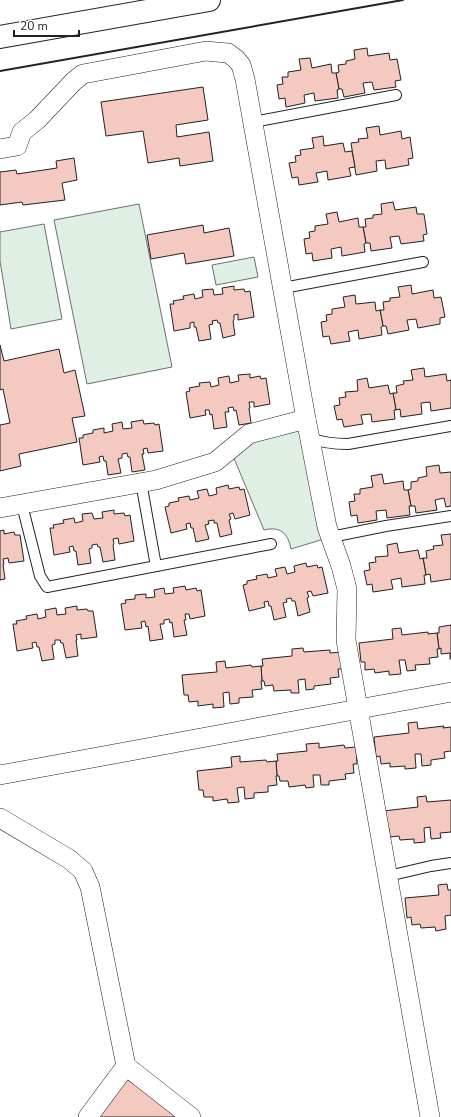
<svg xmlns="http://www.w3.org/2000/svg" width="451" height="1117" font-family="'Nunito Sans',sans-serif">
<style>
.green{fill:#e0efe3;stroke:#6f6f6f}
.building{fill:#f3c9c0;stroke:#222}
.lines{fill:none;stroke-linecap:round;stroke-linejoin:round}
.service-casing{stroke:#222;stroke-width:12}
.minor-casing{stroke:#222;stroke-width:20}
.secondary-casing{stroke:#222;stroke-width:24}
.service{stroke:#fff;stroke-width:10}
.minor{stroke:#fff;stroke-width:19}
.secondary{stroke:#fff;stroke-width:22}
.wall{stroke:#222;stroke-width:2}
</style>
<rect width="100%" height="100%" fill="#fff"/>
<g class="green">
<polygon points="139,204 172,367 87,384 54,220"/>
<polygon points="44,224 62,319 11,329 0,261 0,232"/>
<polygon points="254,257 258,277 216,285 212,265"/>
<path d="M 301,427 L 324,539 L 291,549 C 288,533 280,526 264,530 L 233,456 L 251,441 Z"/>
</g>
<g class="building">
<polygon points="367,48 368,56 389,53 390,60 397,59 401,80 395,81 396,87 374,90 372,82 363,83 365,93 344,97 342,89 339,89 336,73 339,72 338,65 346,64 346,61 355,59 354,50"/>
<polygon points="310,58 312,68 331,64 332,73 336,73 339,89 337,90 338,98 315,101 314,93 304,95 305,103 286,107 285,98 279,99 277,85 283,84 282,77 288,77 288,72 301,70 299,59"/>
<polygon points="203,87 208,120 176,125 177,137 209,132 213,161 180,166 179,158 148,163 143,131 106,136 101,102"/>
<polygon points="379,126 380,135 401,131 402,139 410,137 413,158 408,159 409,165 386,169 385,160 376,161 377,171 356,175 351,143 359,142 358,139 368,138 366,128"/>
<polygon points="323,136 324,146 343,143 345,152 352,151 355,167 349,168 351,176 328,180 327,171 316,173 318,182 299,185 298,177 292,178 289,163 296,162 295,156 301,155 300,150 314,148 312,138"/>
<polygon points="74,158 77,180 62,183 65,200 23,205 22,202 0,205 0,172 16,170 17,174 57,168 56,161"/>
<polygon points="393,202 395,210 416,207 417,214 424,214 427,234 423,235 424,241 401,244 399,236 390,237 392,248 371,251 370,243 366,243 363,227 366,227 365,219 373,218 373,215 382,214 381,204"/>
<polygon points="337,212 339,222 358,218 359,227 363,227 366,243 364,244 365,252 342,256 341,247 331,249 332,258 313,261 312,253 306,254 304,239 310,238 309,232 315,231 315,226 328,224 326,214"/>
<polygon points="203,225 204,233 229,228 234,256 186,264 184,253 151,259 147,235"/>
<polygon points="411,285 412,294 433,290 434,298 441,297 445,317 440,318 440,324 418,328 416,319 407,320 409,330 388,334 386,326 383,326 380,310 384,310 383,302 390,301 390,298 400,297 398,287"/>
<polygon points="234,286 234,290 244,289 245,292 250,291 254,317 238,320 238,314 234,315 234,320 233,321 235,335 223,338 220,323 218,323 217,320 212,321 213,324 209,325 211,339 199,341 196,327 194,327 194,322 190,323 190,328 174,331 170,304 174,304 173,301 184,299 183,296 194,294 195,299 203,297 202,290 213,289 214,295 223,294 222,288"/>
<polygon points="355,295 356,304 375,302 376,311 380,310 383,326 381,327 382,335 359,339 358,330 348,332 350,341 331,344 329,336 323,337 321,322 327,321 326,315 332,314 332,309 345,307 343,297"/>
<polygon points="0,345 4,361 59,349 64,373 75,370 85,416 72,418 77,442 19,454 21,466 0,471 0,425 10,423 3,389 0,390"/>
<polygon points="424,368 425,377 446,374 447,381 451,380 451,408 431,411 430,402 421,403 422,414 401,417 400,409 396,410 393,393 397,393 396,386 404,384 403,381 413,380 411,370"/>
<polygon points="250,374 250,378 260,376 261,379 266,378 270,404 254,407 254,402 249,402 250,408 249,408 251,423 239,425 236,410 234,411 233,407 228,408 229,412 225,412 227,427 214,429 212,414 210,415 209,410 205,410 206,415 190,418 186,392 190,391 189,388 200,386 199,383 210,382 211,387 219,385 218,378 229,376 230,383 239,381 238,375"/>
<polygon points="367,378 369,388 388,385 390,394 393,393 396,410 394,410 395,419 372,422 371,414 361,415 363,424 344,427 342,419 337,420 334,406 340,405 339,398 346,397 345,392 358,391 357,380"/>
<polygon points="143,420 144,424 154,423 155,425 159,424 163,451 148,453 147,448 143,449 144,454 142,454 145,470 132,472 130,457 128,457 127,453 122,454 122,458 118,459 121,473 108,475 106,461 104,461 103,456 99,457 100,462 83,465 79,438 83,438 83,435 93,433 93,430 104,428 104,433 113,431 112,424 122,422 123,429 132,428 131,422"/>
<polygon points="439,465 440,473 451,472 451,506 446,507 444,498 435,500 437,510 416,513 415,506 411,506 408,490 411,489 411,482 418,481 418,478 427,476 426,467"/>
<polygon points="382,474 384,484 403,481 404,490 408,490 411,506 409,506 410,515 387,518 386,510 376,511 377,520 358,523 357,515 351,516 349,502 355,501 354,494 360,494 360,489 373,487 371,476"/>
<polygon points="228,485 229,489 239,487 240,490 244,489 250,515 235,519 233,513 229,514 231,519 229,520 232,534 220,537 217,523 214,523 214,520 208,521 209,524 205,525 209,539 196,542 193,528 191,528 190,523 186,524 187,529 171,533 165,507 169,506 169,503 179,501 178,498 189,496 190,500 199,498 197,491 207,489 209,496 217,494 216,488"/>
<polygon points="114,510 114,514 124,513 125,516 130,515 134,541 119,544 118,538 113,539 114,544 113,545 115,560 103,562 100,547 98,547 97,544 92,545 92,548 89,549 91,563 78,565 76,551 74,551 73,546 69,547 70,552 54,555 50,528 54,528 53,525 64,523 63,520 74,518 75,523 83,521 82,514 92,513 94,519 103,518 102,512"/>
<polygon points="4,530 4,534 14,532 15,535 20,535 24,561 9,563 8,558 3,559 4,564 3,564 5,579 0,580 0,531"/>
<polygon points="451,534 451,579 431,582 430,574 426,575 423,558 427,558 426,551 434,549 433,546 443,545 441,535"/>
<polygon points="397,543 399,553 418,550 420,559 423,558 426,575 424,575 425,584 402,587 401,578 391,580 393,589 373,592 372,584 367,585 364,571 370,570 369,563 376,562 375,557 388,556 387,545"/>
<polygon points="306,563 307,567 317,565 318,568 322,567 328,593 313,596 311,591 307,592 309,597 307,598 310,612 298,616 295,601 292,601 291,598 286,599 287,602 283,603 286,617 274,620 271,606 269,606 268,601 264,602 265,607 249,611 243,585 247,584 247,581 257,579 256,576 267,574 268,578 277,576 275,569 285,567 287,574 295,572 294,566"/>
<polygon points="185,586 186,590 196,588 197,591 201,590 205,616 190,619 189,614 185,614 186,620 184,620 187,635 174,637 172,622 170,623 169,619 164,620 164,624 160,624 163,639 150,641 148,626 146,627 145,621 141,622 142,628 125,630 121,604 126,603 125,600 135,599 135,595 146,594 146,598 155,597 154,590 164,588 165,594 174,593 173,588"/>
<polygon points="77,606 77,610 87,609 88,611 93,611 97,637 81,639 81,634 76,635 77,640 76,640 78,656 66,658 63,643 61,643 60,640 55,640 55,644 52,645 54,659 42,661 39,647 37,647 36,642 32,643 33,648 17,651 13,624 17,624 16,621 27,619 26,616 37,614 38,619 46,617 45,610 56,608 57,615 66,614 65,608"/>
<polygon points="451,625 451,659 450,659 450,653 441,654 441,648 439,649 437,633 439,633 439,627"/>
<polygon points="401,628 402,635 428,632 428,634 437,633 439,649 437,649 438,657 429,658 430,664 415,665 416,670 407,671 405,660 399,660 401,674 389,675 389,671 375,673 374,669 365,670 365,662 361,662 359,643 393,639 392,629"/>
<polygon points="303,648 304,652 330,650 330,653 341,652 342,669 338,669 339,677 330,678 331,684 314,686 314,689 306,690 305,679 298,680 299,693 291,693 291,690 274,691 273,685 265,686 264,681 262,681 261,666 263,666 262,659 292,656 292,649"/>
<polygon points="225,661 226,668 251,665 252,667 261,666 262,681 261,681 262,689 252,690 253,697 239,698 239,703 230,704 229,692 223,693 224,707 213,708 213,704 198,706 198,701 189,702 188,695 184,695 182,675 217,672 216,662"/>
<polygon points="417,722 418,729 444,726 443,728 451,727 451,751 444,752 445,758 431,760 431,765 422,766 421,754 415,754 416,768 405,769 405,766 390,767 390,763 381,764 380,756 376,757 374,737 409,733 408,723"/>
<polygon points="319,743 319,748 344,745 345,748 356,747 357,764 353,764 354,773 345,774 346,779 329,781 329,785 321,785 320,775 313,775 314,787 306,788 305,785 289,787 288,781 280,781 279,776 277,776 276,761 278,761 277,754 307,751 306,744"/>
<polygon points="240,756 240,762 266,760 267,762 276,761 277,776 276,776 277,785 268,786 268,792 254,793 254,798 245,799 244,787 237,788 239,802 228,803 227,799 213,801 213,797 204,797 203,790 199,790 197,771 232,767 231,757"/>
<polygon points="426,796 427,802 451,800 451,832 440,833 441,838 431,839 430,827 424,828 425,842 414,843 414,839 400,840 399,836 390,837 389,829 385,830 383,811 418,807 417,797"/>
<polygon points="447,884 448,890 451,890 451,915 445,916 446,929 436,931 435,927 421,928 420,924 412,925 411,917 407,918 405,898 439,895 438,885"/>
<polygon points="127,1079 178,1117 98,1117"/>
</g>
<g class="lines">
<g class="service-casing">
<g id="service">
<polyline points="253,122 396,95"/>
<polyline points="283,288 423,262"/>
<path d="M 310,438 C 323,443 335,444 348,444 L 451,426"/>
<polyline points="141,482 156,566"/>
<polyline points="22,505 40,576 47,587 271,544"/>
<polyline points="331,537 386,526 451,516"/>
<polyline points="388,876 431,866 451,863"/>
</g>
</g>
<g class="minor-casing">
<g id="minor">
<polyline points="0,149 17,146 22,132 37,120 74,81 83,74 206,51 216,52 228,53 236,59 241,65 245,79 306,419 327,527 341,566 347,589 346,640 430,1117"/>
<polyline points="0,508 156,480 215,462 249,434 306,419"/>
<polyline points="0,775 451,692"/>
<polyline points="0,818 69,859 83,871 90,887 126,1066 88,1117"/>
<polyline points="126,1066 191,1117"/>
</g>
</g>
<g class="secondary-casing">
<polyline id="secondary" points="0,37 209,0"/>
</g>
<use href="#service" class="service"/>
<use href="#minor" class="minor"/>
<use href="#secondary" class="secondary"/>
<polyline class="wall" points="0,71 403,0"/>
</g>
<path d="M14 30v6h65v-6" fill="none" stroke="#222222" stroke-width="2"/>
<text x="20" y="30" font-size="12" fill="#222222" stroke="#ffffff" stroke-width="3" paint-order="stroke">20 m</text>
</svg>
